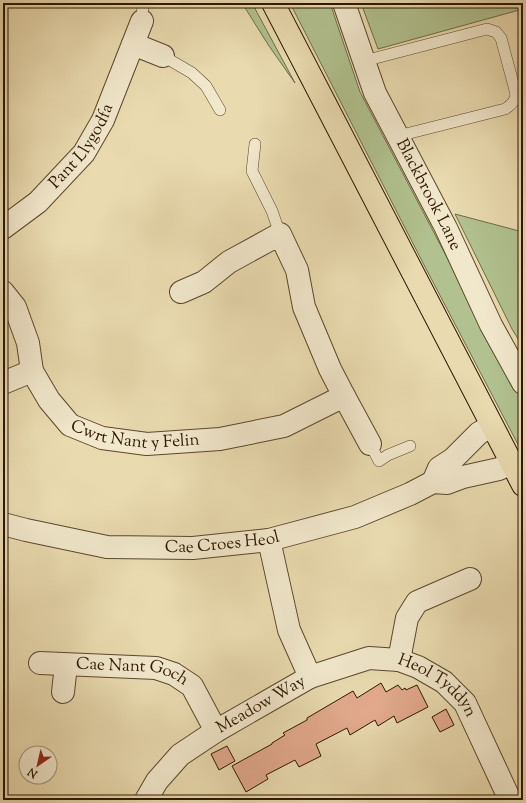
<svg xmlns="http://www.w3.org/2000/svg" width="526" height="803" font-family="'Sorts Mill Goudy',serif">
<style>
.green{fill:#b1c18f;stroke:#6f6c48}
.building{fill:#e2a98c;stroke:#2d1600}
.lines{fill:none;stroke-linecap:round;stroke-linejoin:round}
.service-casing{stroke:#5c472c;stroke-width:12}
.minor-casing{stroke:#5c472c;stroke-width:24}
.primary-casing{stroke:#2d1600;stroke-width:24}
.service{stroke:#f1e7cb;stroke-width:11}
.minor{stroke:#f1e7cb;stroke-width:22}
.primary{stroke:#e9daaf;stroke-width:22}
.labels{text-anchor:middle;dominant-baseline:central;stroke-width:3;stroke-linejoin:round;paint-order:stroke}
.street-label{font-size:17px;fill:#2d1600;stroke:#f1e7cb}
</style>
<rect width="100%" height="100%" fill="#e9daaf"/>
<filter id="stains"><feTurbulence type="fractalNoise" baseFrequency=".005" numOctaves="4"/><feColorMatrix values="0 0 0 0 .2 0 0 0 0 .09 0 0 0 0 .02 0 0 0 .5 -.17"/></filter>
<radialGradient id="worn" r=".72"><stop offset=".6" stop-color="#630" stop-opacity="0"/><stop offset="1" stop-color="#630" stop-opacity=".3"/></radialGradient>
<g class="green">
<polygon points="242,3 252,3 295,83 269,46"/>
<polygon points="290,3 330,3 360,92 462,286 502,367 523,401 523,454 423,263"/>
<polygon points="361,3 523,3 523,9 378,49"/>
<polygon points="455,214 523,232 523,347 512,329"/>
</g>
<g class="building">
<polygon points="381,683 386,692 398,685 402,690 405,688 406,690 417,685 428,707 397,723 394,716 378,726 375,720 350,735 347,728 316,744 321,756 299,767 295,760 266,775 268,779 246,792 232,766 272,744 272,743 285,735 283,733 307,720 307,718 353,691 357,698"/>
<polygon points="446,709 454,725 440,732 432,717"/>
<polygon points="227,746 235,761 219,770 211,754"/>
</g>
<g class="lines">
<g class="service-casing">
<g id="service">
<polyline points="142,21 143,3"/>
<polyline points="163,56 192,73 206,86 220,110"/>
<path d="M 364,61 L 487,29 L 496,32 L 501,38 L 516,94 C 515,102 511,105 505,109 L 398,136"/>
<polyline points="255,144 252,171 272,211 280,234"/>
<polyline points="370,444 379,461 388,455 410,446"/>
</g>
</g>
<g class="minor-casing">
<g id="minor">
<path id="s1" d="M 344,3 L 375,93 L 446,228 L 491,325 L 523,383"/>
<polyline points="133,44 163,56"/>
<path id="s2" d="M 3,228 L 38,202 L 84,153 L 103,120 L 142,21"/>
<path id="s3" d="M 3,292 L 15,307 L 28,343 L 32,371 L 49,400 L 70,425 L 102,438 L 147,444 L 220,439 L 284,426 L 344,396 L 330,369 L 304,307 L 297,270 L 280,234 L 229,262 L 204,282 L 181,292"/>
<polyline points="3,383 32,371"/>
<polyline points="344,396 370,444"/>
<polyline points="433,482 439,468 453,459 479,433 492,426"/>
<path id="s4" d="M 3,524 L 26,530 L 107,547 L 193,548 L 269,540 L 355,517 L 410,494 L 433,482 L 447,483 L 463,477 L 499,469 L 511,463"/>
<polyline points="399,660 407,618 417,602 470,579"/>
<path id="s5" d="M 40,663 L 156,668 L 174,674 L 192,686 L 216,731"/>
<path id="s6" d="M 310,677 L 369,658 L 399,660 L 418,667 L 444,682 L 465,703 L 510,800"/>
<polyline points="63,692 66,665"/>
<path id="s7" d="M 146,800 L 157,781 L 180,755 L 216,731 L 310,677 L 289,630 L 269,540"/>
</g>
</g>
<g class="primary-casing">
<polyline id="primary" points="273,3 523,485"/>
</g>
<use href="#service" class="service"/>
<use href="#minor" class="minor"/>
<use href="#primary" class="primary"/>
</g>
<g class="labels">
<g class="street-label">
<text stroke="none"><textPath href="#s2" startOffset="115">Pant Llygodfa</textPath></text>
<text stroke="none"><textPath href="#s1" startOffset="210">Blackbrook Lane</textPath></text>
<text stroke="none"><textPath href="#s3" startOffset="219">Cwrt Nant y Felin</textPath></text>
<text stroke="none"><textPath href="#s4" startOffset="222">Cae Croes Heol</textPath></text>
<text stroke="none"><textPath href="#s5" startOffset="93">Cae Nant Goch</textPath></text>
<text stroke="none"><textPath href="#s6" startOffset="139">Heol Tyddyn</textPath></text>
<text stroke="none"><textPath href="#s7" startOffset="152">Meadow Way</textPath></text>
</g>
</g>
<rect width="526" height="803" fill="none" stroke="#e9daaf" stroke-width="16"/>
<rect x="4" y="4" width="518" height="795" fill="none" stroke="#2d1600" stroke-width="2"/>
<rect x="8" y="8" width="510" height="787" fill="none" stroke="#2d1600"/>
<g transform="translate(38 765) rotate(214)"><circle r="19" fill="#f1e7cb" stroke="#a3937a"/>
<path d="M0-3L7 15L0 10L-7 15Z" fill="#8f2418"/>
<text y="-6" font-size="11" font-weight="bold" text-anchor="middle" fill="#2d1600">N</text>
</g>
<rect width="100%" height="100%" filter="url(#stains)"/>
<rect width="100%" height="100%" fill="url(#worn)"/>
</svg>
